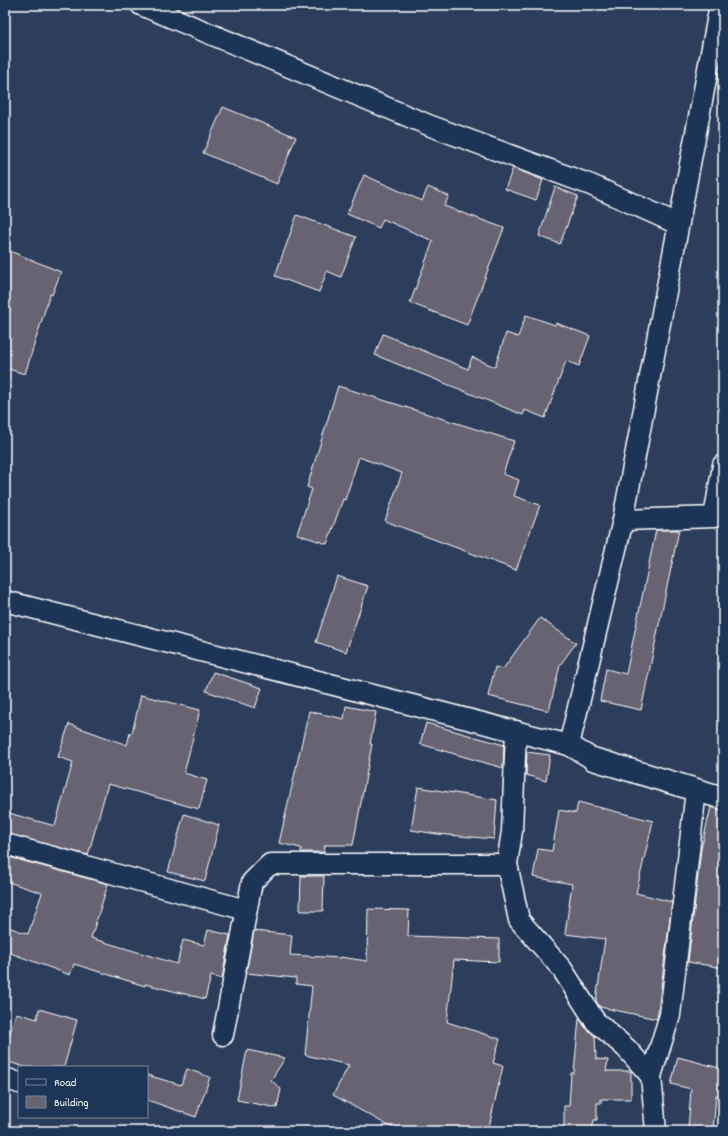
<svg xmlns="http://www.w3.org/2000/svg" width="728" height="1136" font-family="Dekko,sans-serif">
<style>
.building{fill:#676472;stroke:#fff}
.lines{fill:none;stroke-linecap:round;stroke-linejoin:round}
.street-casing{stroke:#fff;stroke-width:23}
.secondary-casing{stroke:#fff;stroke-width:25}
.street{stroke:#1d3557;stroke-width:20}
.secondary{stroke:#1d3557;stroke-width:22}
</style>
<rect width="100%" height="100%" fill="#2c3e5c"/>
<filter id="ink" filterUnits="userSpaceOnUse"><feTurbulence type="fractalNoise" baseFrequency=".025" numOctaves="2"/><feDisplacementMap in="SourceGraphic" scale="8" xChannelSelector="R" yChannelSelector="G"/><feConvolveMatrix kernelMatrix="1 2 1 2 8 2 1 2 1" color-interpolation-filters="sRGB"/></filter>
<g filter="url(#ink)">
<g class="building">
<polygon points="223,107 296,137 277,184 203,153"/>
<polygon points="513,168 543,180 536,200 505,189"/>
<polygon points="364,175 422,201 428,187 449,196 444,206 504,228 467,325 410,303 433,241 383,219 379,228 347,214"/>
<polygon points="555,187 578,196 560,244 539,236"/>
<polygon points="297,215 356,237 341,277 327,271 319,292 275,276"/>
<polygon points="5,249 61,272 52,295 50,294 25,374 5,368"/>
<polygon points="526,315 555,325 556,323 590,336 579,366 566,361 545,418 525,410 523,415 375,355 383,334 468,369 472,357 495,367 506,333 518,337"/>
<polygon points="338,386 514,441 503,474 519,480 514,496 540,505 516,570 385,521 402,473 359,457 345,500 343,499 327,544 297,534 312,489 307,487"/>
<polygon points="656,530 679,530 641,710 600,701 606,669 626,674"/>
<polygon points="337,576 368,586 346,652 316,642"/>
<polygon points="540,618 576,643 560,665 549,711 488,696 495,667 503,669"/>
<polygon points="213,672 262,688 255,708 206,691"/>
<polygon points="141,695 200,710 184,773 207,780 199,809 108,784 88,855 5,833 5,812 55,826 73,762 58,757 69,724 127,745 130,733 132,733"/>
<polygon points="346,706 376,712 370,744 372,744 353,845 325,845 324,852 301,852 301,848 279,843 309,711 344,719"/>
<polygon points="426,723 504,745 503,768 420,744"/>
<polygon points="527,752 550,755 546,781 526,775"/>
<polygon points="418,787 497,800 494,839 437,834 411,830"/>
<polygon points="578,802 653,821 636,893 672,902 657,1019 600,1007 596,1001 605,939 565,934 572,884 533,877 538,849 552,851 559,810 576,813"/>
<polygon points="711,807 723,810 723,968 688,962 701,849"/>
<polygon points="184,814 219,825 205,881 168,872"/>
<polygon points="5,856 108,884 91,938 177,964 183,940 204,945 208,930 230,935 222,979 211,976 205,999 145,984 145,986 74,964 70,975 5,951 5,926 28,934 42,893 5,881"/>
<polygon points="301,876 324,876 323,911 300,911"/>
<polygon points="368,909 409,910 408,936 499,939 499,962 454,960 447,1022 500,1039 493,1063 503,1066 488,1131 398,1131 333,1095 349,1065 305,1055 312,986 296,984 296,978 246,973 254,931 292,935 290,955 340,958 340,957 367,961"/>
<polygon points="39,1009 77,1020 64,1067 25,1067 5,1061 5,1050 16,1013 37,1019"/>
<polygon points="579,1018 585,1027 595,1036 596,1059 608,1060 606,1071 631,1071 631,1099 601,1099 601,1103 597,1103 597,1120 594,1120 592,1131 564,1131 564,1106 569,1106 571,1073 574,1073"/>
<polygon points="247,1050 285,1058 271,1080 281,1089 277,1108 237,1100"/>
<polygon points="678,1057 723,1069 723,1097 716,1095 713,1131 688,1131 691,1089 671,1084"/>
<polygon points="187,1069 210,1077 196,1117 147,1100 147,1075 181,1085"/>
</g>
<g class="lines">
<g class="street-casing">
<g id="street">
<polyline points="141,5 431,126 591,185 678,224"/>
<polyline points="623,520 714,517 723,465"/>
<polyline points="5,601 569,745 593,759"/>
<polyline points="516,731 512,831 507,864 519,920 562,969 595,1021 626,1048 651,1076 656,1131"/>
<polyline points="569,745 623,520 720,5"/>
<polyline points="5,844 246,910"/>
<polyline points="223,1035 252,882 270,864 507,864"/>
<polyline points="651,1076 670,1015 696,790"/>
<polyline points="5,1078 19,1083"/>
</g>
</g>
<g class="secondary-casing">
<polyline id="secondary" points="593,759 723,798"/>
</g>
<use href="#street" class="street"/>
<use href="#secondary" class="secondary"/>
</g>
</g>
<rect width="728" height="1136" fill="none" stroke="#1d3557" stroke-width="20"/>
<rect x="10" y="10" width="708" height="1116" fill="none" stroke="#fff" stroke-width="1.5" filter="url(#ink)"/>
<rect x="18" y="1066" width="130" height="52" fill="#1d3557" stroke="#77869a"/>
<rect x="26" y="1079" width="20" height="6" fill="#1d3557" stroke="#77869a"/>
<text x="54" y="1086" font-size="12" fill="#ffffff">Road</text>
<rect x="26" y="1096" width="20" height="12" fill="#676472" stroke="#77869a"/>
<text x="54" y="1106" font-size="12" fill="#ffffff">Building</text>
</svg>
